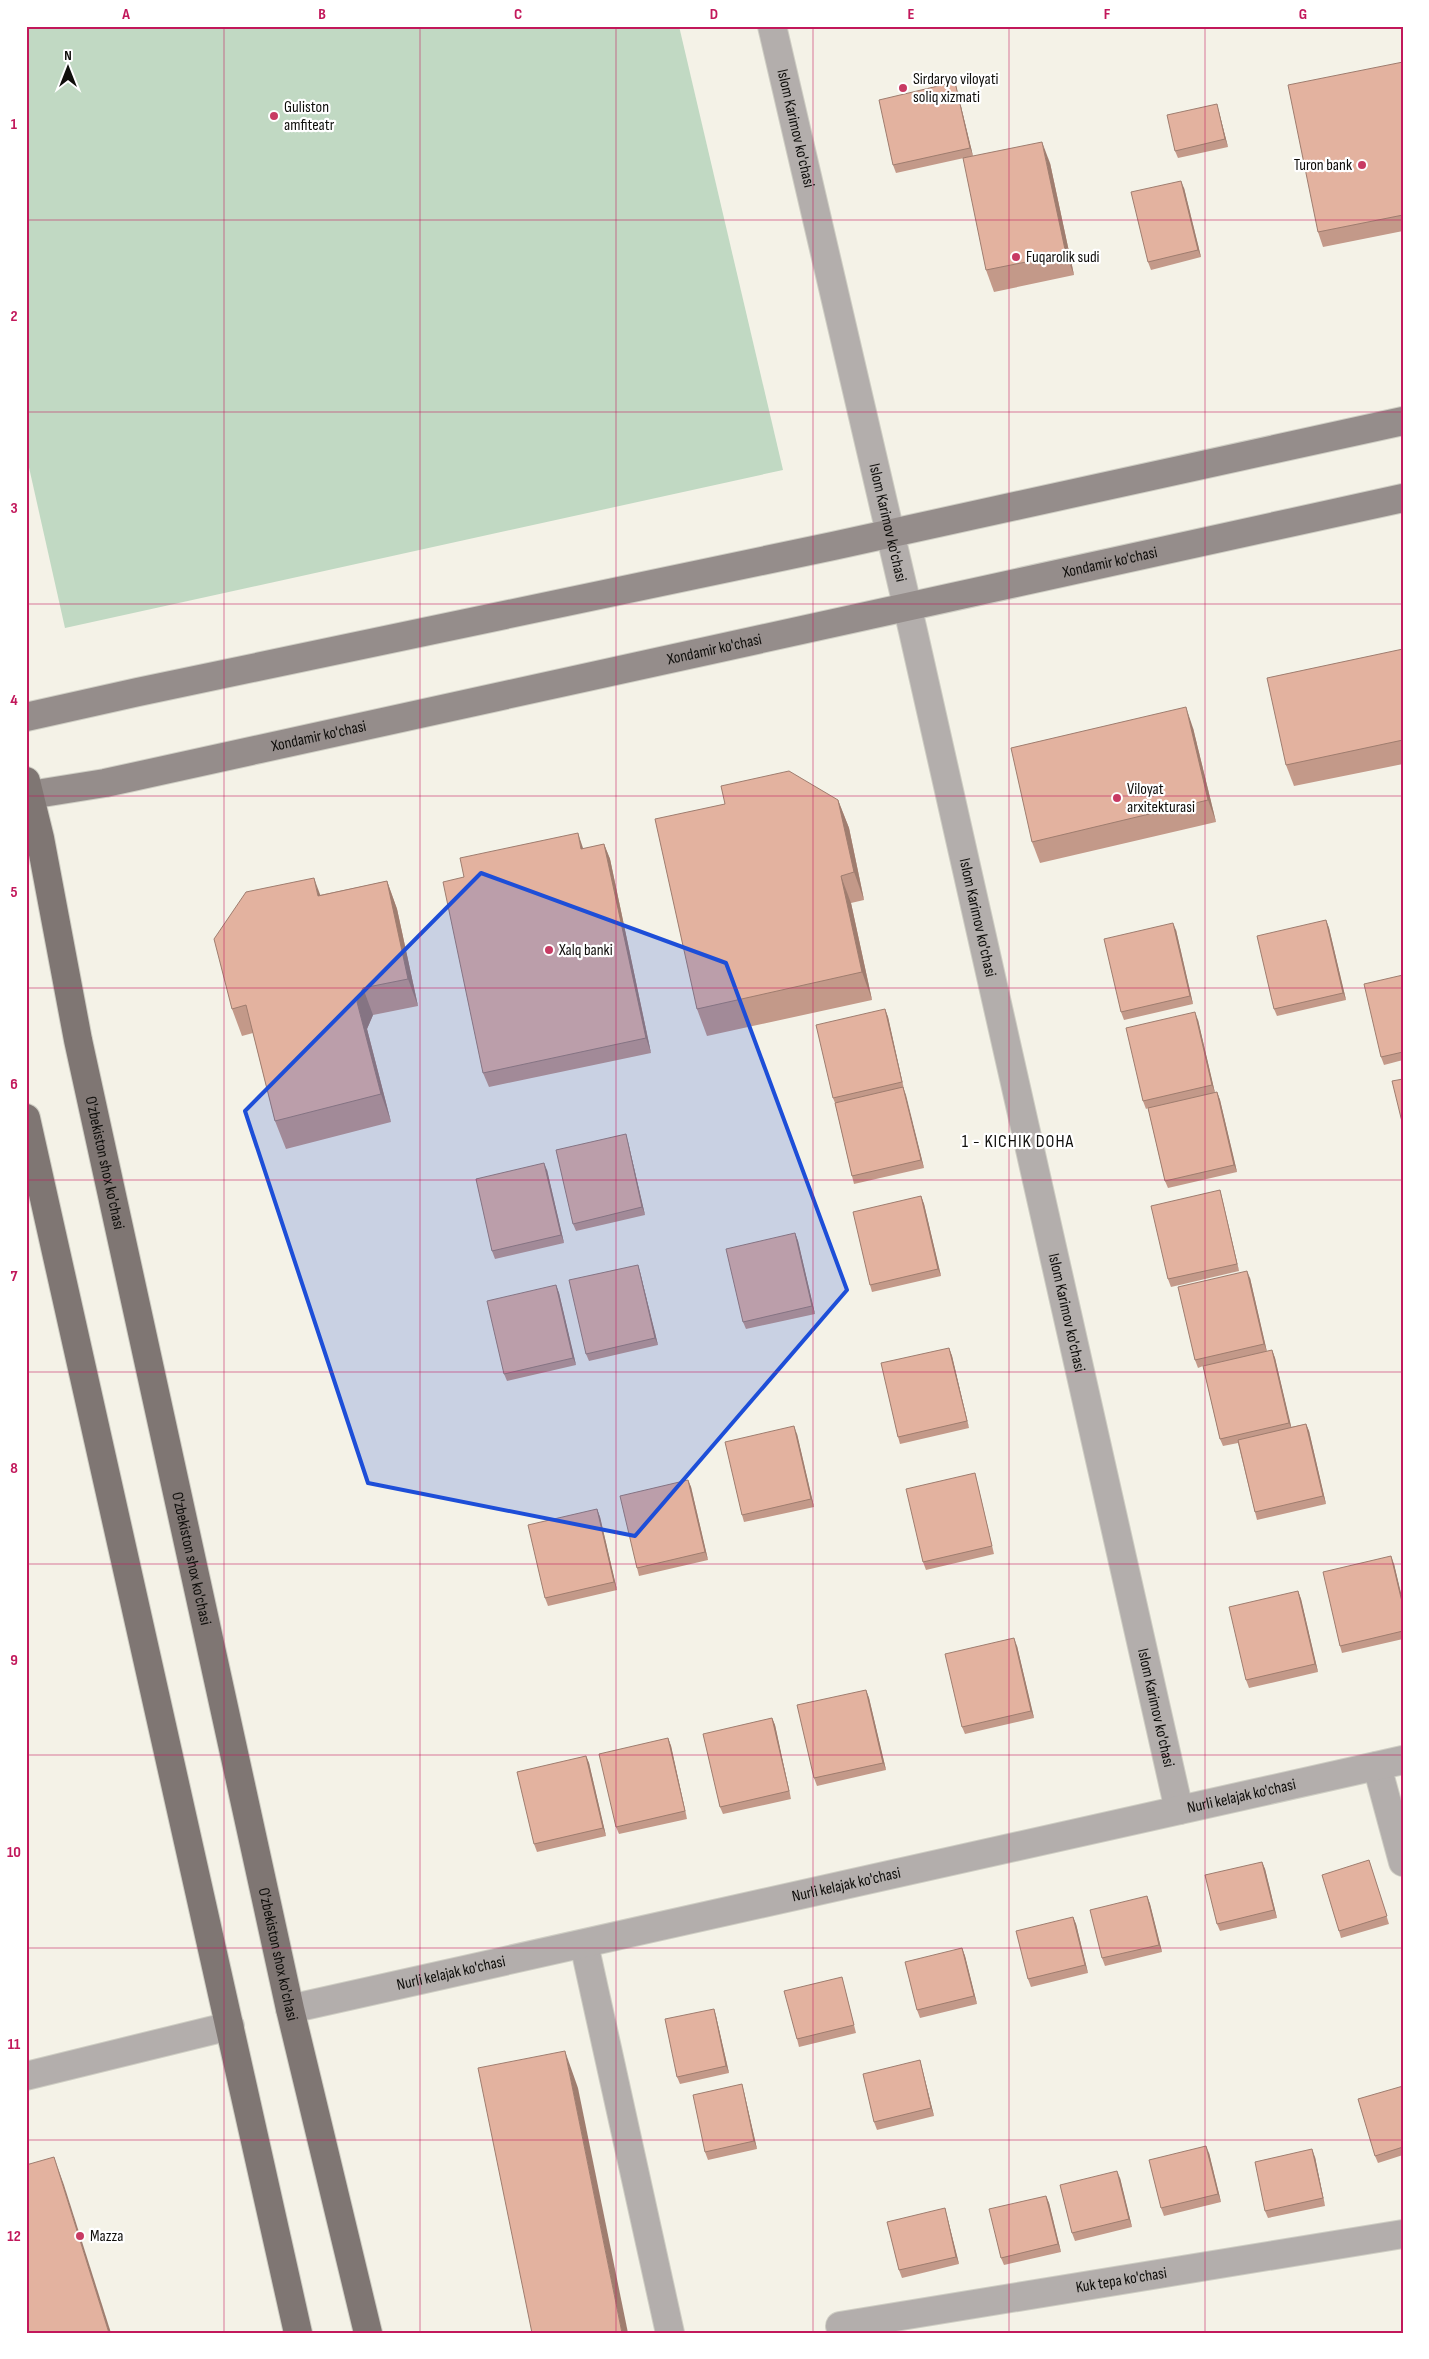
<svg xmlns="http://www.w3.org/2000/svg" width="1429" height="2359" font-family="'Sofia Sans Condensed',sans-serif">
<style>
.green{fill:#c1d9c3}
.lines{fill:none;stroke-linecap:round;stroke-linejoin:round}
.minor-casing{stroke:#cfcec4;stroke-width:30}
.secondary-casing{stroke:#cfcec4;stroke-width:30}
.primary-casing{stroke:#cfcec4;stroke-width:30}
.minor{stroke:#b3aeac;stroke-width:28}
.secondary{stroke:#958d8b;stroke-width:28}
.primary{stroke:#7f7673;stroke-width:28}
.wall{fill:#c39989}
.shaded-wall{fill:#9f7d6f}
.building{fill:#e3b29f;stroke:#9f7d6f}
.marked{fill:#1d4ed8;fill-opacity:0.2;stroke:#1d4ed8;stroke-width:4;stroke-linejoin:round}
.grid{fill:none;stroke:#c2185b;stroke-width:1;stroke-opacity:0.55}
.poi-dot{fill:#c83a63;stroke:#fff;stroke-width:2}
.labels{text-anchor:middle;dominant-baseline:central;stroke-width:4.5;stroke-linejoin:round;paint-order:stroke}
.poi-label{font-size:16px;fill:#0f0e0b;stroke:#fff;text-anchor:start}
.street-label{font-size:16px;fill:#0f0e0b;stroke:#fff}
.neighbourhood-label{font-size:18px;letter-spacing:1px;fill:#0f0e0b;stroke:#fff}
.neatline{fill:none;stroke:#c2185b;stroke-width:2}
.grid-label{font-size:16px;text-anchor:middle;font-weight:bold;fill:#c2185b}
</style>
<rect width="100%" height="100%" fill="#f4f2e7"/>
<polygon class="green" points="26,26 679,26 783,470 65,628 26,454"/>
<g class="lines">
<g class="minor-casing">
<g id="minor">
<path id="s1" d="M 772,26 L 913,631 L 1179,1810"/>
<polyline points="1377,1766 1403,1862"/>
<polyline points="584,1944 670,2333"/>
<path id="s2" d="M 290,2009 L 1403,1760"/>
<polyline points="26,2076 230,2026"/>
<path id="s3" d="M 840,2326 L 1403,2234"/>
</g>
</g>
<g class="secondary-casing">
<g id="secondary">
<polyline points="26,717 138,692 833,546 1403,421"/>
<path id="s4" d="M 26,794 L 30,795 L 105,783 L 1403,498"/>
</g>
</g>
<g class="primary-casing">
<g id="primary">
<path id="s5" d="M 26,781 L 40,838 L 78,1040 L 290,2009 L 368,2333"/>
<polyline points="26,1118 298,2333"/>
</g>
</g>
<use href="#minor" class="minor"/>
<use href="#secondary" class="secondary"/>
<use href="#primary" class="primary"/>
</g>
<g class="wall">
<polygon points="1403,62 1403,231 1323,247 1318,232"/>
<polygon points="955,82 957,90 973,156 896,173 893,165"/>
<polygon points="1219,112 1228,147 1178,158 1175,151"/>
<polygon points="1050,163 1074,275 994,292 986,270"/>
<polygon points="1184,188 1201,257 1151,270 1148,262"/>
<polygon points="1403,649 1403,764 1294,786 1286,765"/>
<polygon points="1193,728 1216,822 1040,863 1032,842"/>
<polygon points="838,800 849,828 864,900 851,903 872,1000 707,1036 697,1009"/>
<polygon points="604,844 610,859 651,1053 489,1087 483,1073 584,849"/>
<polygon points="387,881 397,909 418,1006 373,1015 367,1029 391,1122 286,1149 275,1121 253,1033 242,1036 232,1009 320,895"/>
<polygon points="1326,920 1329,928 1346,1000 1277,1016 1274,1009"/>
<polygon points="1176,930 1193,1004 1124,1020 1121,1012"/>
<polygon points="1403,975 1403,1060 1384,1065 1381,1057"/>
<polygon points="885,1009 888,1017 904,1090 924,1168 854,1184 852,1176 835,1103 833,1098"/>
<polygon points="1198,1020 1215,1093 1217,1092 1220,1100 1237,1172 1168,1188 1165,1181 1148,1108 1146,1109 1143,1101"/>
<polygon points="628,1142 645,1215 576,1231 573,1224"/>
<polygon points="547,1170 564,1243 495,1259 492,1251"/>
<polygon points="1220,1190 1222,1198 1239,1271 1171,1287 1168,1279"/>
<polygon points="921,1196 924,1204 941,1276 872,1292 870,1285"/>
<polygon points="795,1233 798,1241 815,1314 746,1329 743,1322"/>
<polygon points="638,1265 640,1272 658,1345 589,1361 586,1354"/>
<polygon points="1250,1278 1267,1352 1272,1350 1275,1358 1291,1427 1306,1424 1309,1431 1326,1504 1257,1520 1255,1512 1238,1443 1223,1446 1220,1439 1203,1366 1198,1368 1195,1360"/>
<polygon points="556,1285 559,1293 576,1365 507,1381 504,1374"/>
<polygon points="949,1348 952,1356 969,1428 900,1444 898,1437"/>
<polygon points="797,1434 814,1507 744,1522 742,1515"/>
<polygon points="975,1473 977,1481 994,1554 926,1570 923,1562"/>
<polygon points="688,1480 691,1487 708,1560 639,1576 637,1568"/>
<polygon points="597,1509 600,1517 617,1590 548,1606 545,1598"/>
<polygon points="1394,1564 1403,1602 1403,1639 1342,1653 1340,1646"/>
<polygon points="1298,1591 1301,1599 1318,1672 1249,1688 1246,1680"/>
<polygon points="1017,1646 1034,1718 965,1734 962,1727"/>
<polygon points="866,1690 869,1698 886,1770 817,1786 814,1778"/>
<polygon points="772,1718 775,1725 791,1799 723,1814 720,1807"/>
<polygon points="668,1738 671,1746 687,1819 619,1834 616,1827"/>
<polygon points="586,1756 589,1763 606,1836 537,1852 534,1844"/>
<polygon points="1369,1860 1389,1924 1341,1938 1339,1931"/>
<polygon points="1262,1862 1265,1869 1277,1918 1220,1931 1217,1924"/>
<polygon points="1147,1896 1150,1904 1162,1952 1105,1966 1102,1958"/>
<polygon points="1073,1917 1076,1924 1088,1973 1031,1987 1028,1979"/>
<polygon points="962,1948 965,1956 977,2004 920,2018 917,2010"/>
<polygon points="844,1985 856,2033 799,2047 797,2039"/>
<polygon points="714,2009 716,2016 729,2073 680,2084 677,2077"/>
<polygon points="920,2060 934,2116 877,2130 874,2122"/>
<polygon points="1403,2086 1403,2155 1378,2163 1375,2156"/>
<polygon points="744,2092 757,2149 708,2160 705,2152"/>
<polygon points="1209,2153 1221,2202 1164,2216 1161,2208"/>
<polygon points="1315,2157 1325,2206 1268,2218 1265,2211"/>
<polygon points="1120,2178 1132,2227 1075,2241 1072,2233"/>
<polygon points="1046,2196 1049,2203 1061,2252 1004,2265 1001,2258"/>
<polygon points="945,2208 959,2264 902,2278 899,2270"/>
</g>
<g class="shaded-wall">
<polygon points="955,82 957,90 973,156 970,148"/>
<polygon points="1217,104 1219,112 1228,147 1225,139"/>
<polygon points="1042,142 1050,163 1074,275 1066,254"/>
<polygon points="1181,181 1184,188 1201,257 1198,250"/>
<polygon points="1186,707 1193,728 1216,822 1208,800"/>
<polygon points="838,800 849,828 864,900 854,872"/>
<polygon points="578,833 583,848 587,864 581,849"/>
<polygon points="604,844 610,859 651,1053 646,1038"/>
<polygon points="841,876 851,903 872,1000 862,972"/>
<polygon points="314,878 324,905 318,896"/>
<polygon points="387,881 397,909 418,1006 408,979"/>
<polygon points="1326,920 1329,928 1346,1000 1343,993"/>
<polygon points="1173,923 1176,930 1193,1004 1190,996"/>
<polygon points="363,988 373,1015 367,1029 391,1122 381,1094 357,1002"/>
<polygon points="885,1009 888,1017 904,1089 902,1082"/>
<polygon points="1195,1012 1198,1020 1215,1093 1212,1085"/>
<polygon points="903,1087 906,1095 924,1168 921,1160"/>
<polygon points="1217,1092 1220,1100 1237,1172 1234,1165"/>
<polygon points="626,1134 628,1142 645,1215 642,1207"/>
<polygon points="544,1163 547,1170 564,1243 561,1235"/>
<polygon points="1220,1190 1222,1198 1239,1271 1237,1264"/>
<polygon points="921,1196 924,1204 941,1276 938,1269"/>
<polygon points="795,1233 798,1241 815,1314 812,1306"/>
<polygon points="638,1265 640,1272 658,1345 655,1338"/>
<polygon points="1247,1271 1250,1278 1267,1352 1264,1344"/>
<polygon points="556,1285 559,1293 576,1365 573,1358"/>
<polygon points="949,1348 952,1356 969,1428 967,1421"/>
<polygon points="1272,1350 1275,1358 1292,1430 1289,1423"/>
<polygon points="1306,1424 1309,1431 1326,1504 1323,1496"/>
<polygon points="794,1426 797,1434 814,1507 811,1499"/>
<polygon points="688,1480 691,1487 708,1560 705,1552"/>
<polygon points="597,1509 600,1517 617,1590 614,1582"/>
<polygon points="1391,1556 1394,1564 1403,1602 1403,1606"/>
<polygon points="1298,1591 1301,1599 1318,1672 1315,1664"/>
<polygon points="1014,1638 1017,1646 1034,1718 1031,1711"/>
<polygon points="866,1690 869,1698 886,1770 883,1763"/>
<polygon points="772,1718 775,1725 791,1799 789,1791"/>
<polygon points="668,1738 671,1746 687,1819 685,1811"/>
<polygon points="586,1756 589,1763 606,1836 603,1828"/>
<polygon points="1262,1862 1265,1869 1277,1918 1274,1910"/>
<polygon points="1147,1896 1150,1904 1162,1952 1159,1945"/>
<polygon points="1073,1917 1076,1924 1088,1973 1085,1965"/>
<polygon points="962,1948 965,1956 977,2004 974,1996"/>
<polygon points="714,2009 716,2016 729,2073 726,2066"/>
<polygon points="565,2051 578,2088 628,2333 622,2333"/>
<polygon points="920,2060 934,2116 931,2108"/>
<polygon points="742,2084 744,2092 757,2149 754,2141"/>
<polygon points="1206,2146 1209,2153 1221,2202 1218,2194"/>
<polygon points="1312,2149 1315,2157 1325,2206 1323,2198"/>
<polygon points="54,2157 64,2185 111,2333 109,2333"/>
<polygon points="1117,2171 1120,2178 1132,2227 1129,2219"/>
<polygon points="1046,2196 1049,2203 1061,2252 1058,2244"/>
<polygon points="945,2208 959,2264 956,2257"/>
</g>
<g class="building">
<polygon points="1403,62 1403,215 1318,232 1288,85"/>
<polygon points="955,82 970,148 893,165 879,100"/>
<polygon points="1217,104 1225,139 1175,151 1167,115"/>
<polygon points="1042,142 1066,254 986,270 963,158"/>
<polygon points="1181,181 1198,250 1148,262 1131,192"/>
<polygon points="1403,649 1403,740 1286,765 1267,678"/>
<polygon points="1186,707 1208,800 1032,842 1011,748"/>
<polygon points="789,771 838,800 854,872 841,876 862,972 697,1009 655,819 725,804 721,786"/>
<polygon points="578,833 581,849 604,844 646,1038 483,1073 443,882 464,877 460,858"/>
<polygon points="314,878 318,896 387,881 408,979 363,988 357,1002 381,1094 275,1121 246,1005 232,1009 214,939 246,892"/>
<polygon points="1326,920 1343,993 1274,1009 1257,936"/>
<polygon points="1173,923 1190,996 1121,1012 1104,939"/>
<polygon points="1403,975 1403,1052 1381,1057 1364,984"/>
<polygon points="885,1009 902,1082 833,1098 816,1025"/>
<polygon points="1195,1012 1212,1085 1143,1101 1126,1028"/>
<polygon points="1403,1079 1403,1126 1392,1081"/>
<polygon points="903,1087 921,1160 852,1176 835,1103"/>
<polygon points="1217,1092 1234,1165 1165,1181 1148,1108"/>
<polygon points="626,1134 642,1207 573,1224 556,1150"/>
<polygon points="544,1163 561,1235 492,1251 476,1179"/>
<polygon points="1220,1190 1237,1264 1168,1279 1151,1206"/>
<polygon points="921,1196 938,1269 870,1285 853,1212"/>
<polygon points="795,1233 812,1306 743,1322 726,1249"/>
<polygon points="638,1265 655,1338 586,1354 569,1280"/>
<polygon points="1247,1271 1264,1344 1195,1360 1178,1287"/>
<polygon points="556,1285 573,1358 504,1374 487,1301"/>
<polygon points="949,1348 967,1421 898,1437 881,1363"/>
<polygon points="1272,1350 1289,1423 1220,1439 1203,1366"/>
<polygon points="1306,1424 1323,1496 1255,1512 1238,1440"/>
<polygon points="794,1426 811,1499 742,1515 725,1442"/>
<polygon points="975,1473 992,1546 923,1562 906,1489"/>
<polygon points="688,1480 705,1552 637,1568 620,1496"/>
<polygon points="597,1509 614,1582 545,1598 528,1525"/>
<polygon points="1391,1556 1403,1606 1403,1631 1340,1646 1323,1572"/>
<polygon points="1298,1591 1315,1664 1246,1680 1229,1607"/>
<polygon points="1014,1638 1031,1711 962,1727 945,1654"/>
<polygon points="866,1690 883,1763 814,1778 797,1705"/>
<polygon points="772,1718 789,1791 720,1807 703,1734"/>
<polygon points="668,1738 685,1811 616,1827 599,1754"/>
<polygon points="586,1756 603,1828 534,1844 517,1772"/>
<polygon points="1369,1860 1387,1916 1339,1931 1322,1875"/>
<polygon points="1262,1862 1274,1910 1217,1924 1205,1875"/>
<polygon points="1147,1896 1159,1945 1102,1958 1090,1910"/>
<polygon points="1073,1917 1085,1965 1028,1979 1016,1931"/>
<polygon points="962,1948 974,1996 917,2010 905,1962"/>
<polygon points="842,1977 854,2025 797,2039 784,1991"/>
<polygon points="714,2009 726,2066 677,2077 665,2019"/>
<polygon points="565,2051 622,2333 532,2333 478,2068"/>
<polygon points="920,2060 931,2108 874,2122 863,2074"/>
<polygon points="742,2084 754,2141 705,2152 693,2095"/>
<polygon points="1403,2086 1403,2147 1375,2156 1358,2099"/>
<polygon points="1206,2146 1218,2194 1161,2208 1149,2160"/>
<polygon points="1312,2149 1323,2198 1265,2211 1255,2162"/>
<polygon points="54,2157 109,2333 26,2333 26,2165"/>
<polygon points="1117,2171 1129,2219 1072,2233 1060,2185"/>
<polygon points="1046,2196 1058,2244 1001,2258 989,2209"/>
<polygon points="945,2208 956,2257 899,2270 887,2222"/>
</g>
<path class="marked" d="M 481,873 L 726,963 L 847,1290 L 635,1536 L 368,1483 L 245,1111 Z"/>
<path class="grid" d="M 224,26 L 224,2333M 420,26 L 420,2333M 616,26 L 616,2333M 813,26 L 813,2333M 1009,26 L 1009,2333M 1205,26 L 1205,2333M 26,220 L 1403,220M 26,412 L 1403,412M 26,604 L 1403,604M 26,796 L 1403,796M 26,988 L 1403,988M 26,1180 L 1403,1180M 26,1372 L 1403,1372M 26,1564 L 1403,1564M 26,1755 L 1403,1755M 26,1948 L 1403,1948M 26,2140 L 1403,2140"/>
<g class="poi-dot">
<circle cx="903" cy="88" r="5"/>
<circle cx="274" cy="116" r="5"/>
<circle cx="1362" cy="165" r="5"/>
<circle cx="1016" cy="257" r="5"/>
<circle cx="1117" cy="798" r="5"/>
<circle cx="549" cy="950" r="5"/>
<circle cx="80" cy="2236" r="5"/>
</g>
<g class="labels">
<g class="poi-label">
<text x="913" y="79">Sirdaryo viloyati<tspan x="913" dy="18">soliq xizmati</tspan></text>
<text x="284" y="107">Guliston<tspan x="284" dy="18">amfiteatr</tspan></text>
<text x="1352" y="165" text-anchor="end">Turon bank</text>
<text x="1026" y="257">Fuqarolik sudi</text>
<text x="1127" y="789">Viloyat<tspan x="1127" dy="18">arxitekturasi</tspan></text>
<text x="559" y="950">Xalq banki</text>
<text x="90" y="2236">Mazza</text>
</g>
<g class="street-label">
<text stroke="none"><textPath href="#s1" startOffset="105">Islom Karimov ko'chasi</textPath></text>
<text stroke="none"><textPath href="#s1" startOffset="510">Islom Karimov ko'chasi</textPath></text>
<text stroke="none"><textPath href="#s4" startOffset="1109">Xondamir ko'chasi</textPath></text>
<text stroke="none"><textPath href="#s4" startOffset="704">Xondamir ko'chasi</textPath></text>
<text stroke="none"><textPath href="#s4" startOffset="299">Xondamir ko'chasi</textPath></text>
<text stroke="none"><textPath href="#s1" startOffset="915">Islom Karimov ko'chasi</textPath></text>
<text stroke="none"><textPath href="#s5" startOffset="390">O'zbekiston shox ko'chasi</textPath></text>
<text stroke="none"><textPath href="#s1" startOffset="1320">Islom Karimov ko'chasi</textPath></text>
<text stroke="none"><textPath href="#s5" startOffset="795">O'zbekiston shox ko'chasi</textPath></text>
<text stroke="none"><textPath href="#s1" startOffset="1725">Islom Karimov ko'chasi</textPath></text>
<text stroke="none"><textPath href="#s2" startOffset="975">Nurli kelajak ko'chasi</textPath></text>
<text stroke="none"><textPath href="#s2" startOffset="570">Nurli kelajak ko'chasi</textPath></text>
<text stroke="none"><textPath href="#s5" startOffset="1200">O'zbekiston shox ko'chasi</textPath></text>
<text stroke="none"><textPath href="#s2" startOffset="165">Nurli kelajak ko'chasi</textPath></text>
<text stroke="none"><textPath href="#s3" startOffset="285">Kuk tepa ko'chasi</textPath></text>
</g>
<g class="neighbourhood-label">
<text x="1018" y="1141">1 - KICHIK DOHA</text>
</g>
</g>
<rect width="1429" height="2359" fill="none" stroke="#ffffff" stroke-width="55"/>
<g transform="translate(68 68)" stroke="#ffffff" stroke-width="4" paint-order="stroke">
<path d="M0-4L9 19L0 12L-9 19Z" fill="#0f0e0b"/>
<text y="-8" font-size="14" font-weight="bold" text-anchor="middle" fill="#0f0e0b">N</text>
</g>
<rect x="28" y="28" width="1374" height="2304" class="neatline"/>
<g class="grid-label">
<text x="126" y="19">A</text>
<text x="322" y="19">B</text>
<text x="518" y="19">C</text>
<text x="714" y="19">D</text>
<text x="911" y="19">E</text>
<text x="1107" y="19">F</text>
<text x="1303" y="19">G</text>
<text x="14" y="129">1</text>
<text x="14" y="321">2</text>
<text x="14" y="513">3</text>
<text x="14" y="705">4</text>
<text x="14" y="897">5</text>
<text x="14" y="1089">6</text>
<text x="14" y="1281">7</text>
<text x="14" y="1473">8</text>
<text x="14" y="1665">9</text>
<text x="14" y="1857">10</text>
<text x="14" y="2049">11</text>
<text x="14" y="2241">12</text>
</g>
</svg>
